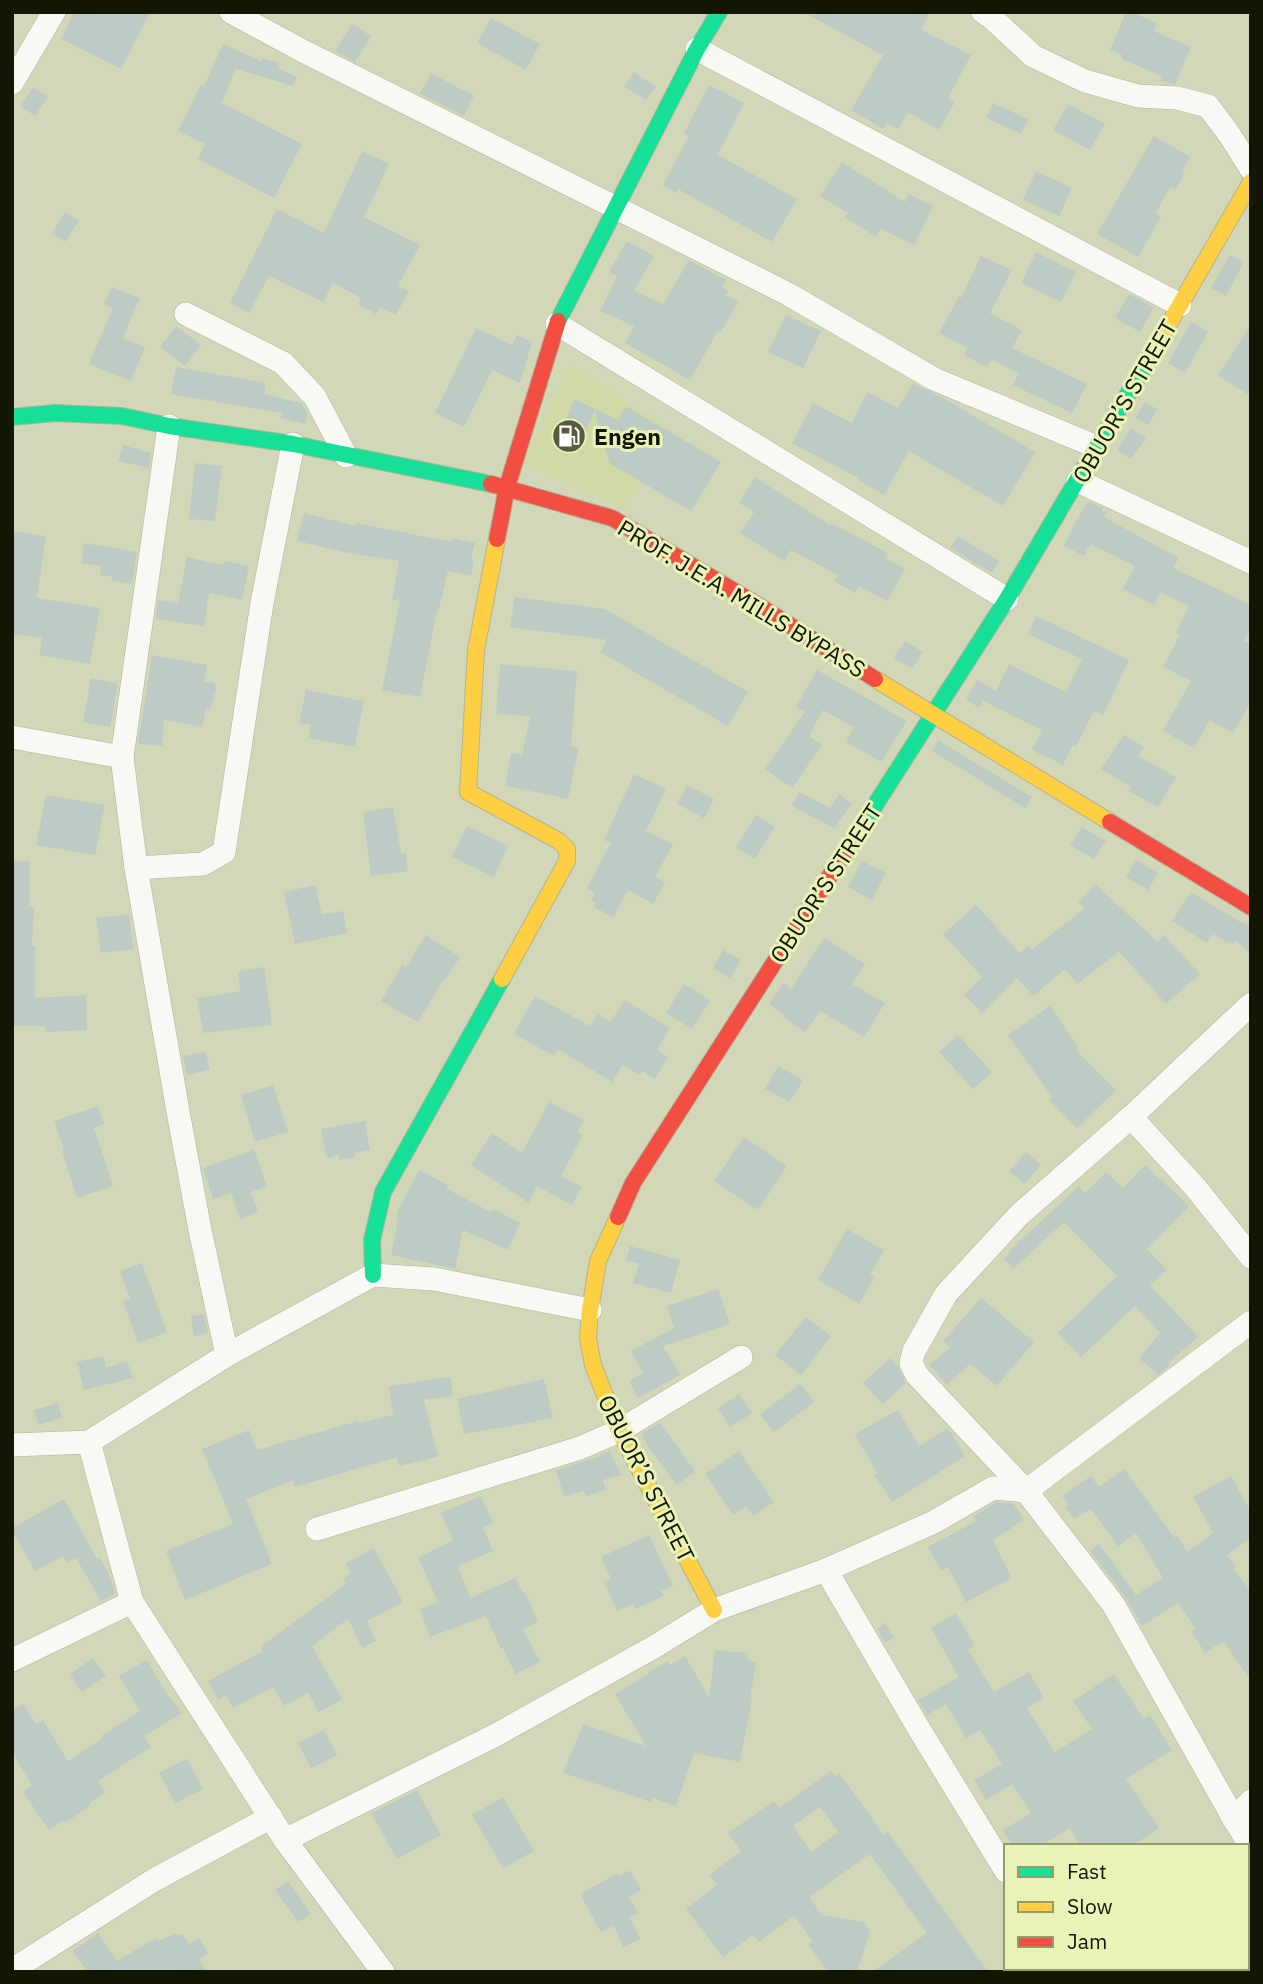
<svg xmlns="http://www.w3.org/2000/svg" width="1263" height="1984" font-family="'IBM Plex Sans',sans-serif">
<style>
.built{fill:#d1daa6}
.building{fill:#becbc4;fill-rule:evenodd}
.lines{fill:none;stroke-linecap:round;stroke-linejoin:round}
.street-casing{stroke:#afb39a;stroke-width:24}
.fast-casing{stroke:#afb39a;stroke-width:18}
.slow-casing{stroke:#afb39a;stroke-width:18}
.jam-casing{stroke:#afb39a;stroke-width:18}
.street{stroke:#f8f9f4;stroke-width:23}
.fast{stroke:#16e098;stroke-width:16}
.slow{stroke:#ffcf43;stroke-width:16}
.jam{stroke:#f24e42;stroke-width:16}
.labels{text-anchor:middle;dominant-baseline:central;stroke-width:6;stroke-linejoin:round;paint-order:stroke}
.street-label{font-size:23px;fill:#131602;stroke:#e8f3b7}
.poi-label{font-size:23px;font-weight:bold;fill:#131602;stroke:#e8f3b7;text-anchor:start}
</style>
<rect width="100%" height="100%" fill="#d2d8b7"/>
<polygon class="built" points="569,364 671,429 624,508 522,464"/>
<g class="building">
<polygon points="74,12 150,12 121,69 61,39"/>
<polygon points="803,12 930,12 921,30 971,55 948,98 955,102 939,130 908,112 898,129 887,123 883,129 851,110 883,55"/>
<polygon points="1126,12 1131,12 1157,23 1154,31 1191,47 1175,84 1160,81 1162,76 1121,59 1122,55 1110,50"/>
<polygon points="491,18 540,44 526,70 477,43"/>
<polygon points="352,24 371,36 355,62 335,51"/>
<polygon points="223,44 261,61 262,58 280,63 278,68 297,77 293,86 236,69 222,103 302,144 274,198 198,159 205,144 178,131 201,84 204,86"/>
<polygon points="634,72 656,87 646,100 624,86"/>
<polygon points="431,73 474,96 464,116 420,94"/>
<polygon points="709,85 744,103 718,155 797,199 772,242 678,189 676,193 663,185 689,136 684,133"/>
<polygon points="33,87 48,97 35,116 20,106"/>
<polygon points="993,103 1028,119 1021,134 986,118"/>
<polygon points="1068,104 1105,124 1090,150 1053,130"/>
<polygon points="1154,136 1190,157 1182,171 1185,173 1175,190 1170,187 1155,214 1161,217 1138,257 1097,234"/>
<polygon points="362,151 389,164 364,217 420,245 398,286 409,291 396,315 380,307 376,314 358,304 361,298 333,283 323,302 269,276 249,313 230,303 277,209 324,233"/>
<polygon points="842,162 905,202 909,194 933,206 914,245 881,229 876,237 845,217 848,213 820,196"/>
<polygon points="1036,171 1072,188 1059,216 1023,200"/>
<polygon points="65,212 79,221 65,242 52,233"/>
<polygon points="627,241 654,256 634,291 663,304 689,260 726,280 722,287 728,291 726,295 738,302 721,332 718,331 690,380 625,343 634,326 600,311 617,276 609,272"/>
<polygon points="1036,252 1076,272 1061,302 1021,283"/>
<polygon points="1230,255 1244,262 1226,296 1211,288"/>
<polygon points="981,256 1012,270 990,313 1022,330 1012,348 1087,384 1072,413 1013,385 1018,374 992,359 987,367 964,355 968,348 939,333 959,296 961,298"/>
<polygon points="112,287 140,298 123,338 145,347 131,381 89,364 113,308 104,304"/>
<polygon points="1129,294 1154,307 1140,332 1115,318"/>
<polygon points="786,315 821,331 803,368 768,352"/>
<polygon points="1191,322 1208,332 1185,373 1168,363"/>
<polygon points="1251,324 1251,396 1218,376"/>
<polygon points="176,326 201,345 185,366 160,347"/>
<polygon points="476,328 512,345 517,335 532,342 520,383 492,370 464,427 435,413"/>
<polygon points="176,367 266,383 264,394 301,403 308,413 305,424 280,418 282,413 171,394"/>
<polygon points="913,383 947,400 1035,452 1003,506 909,451 884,495 857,479 858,478 792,443 813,403 852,423 867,392 898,408"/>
<polygon points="575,399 618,420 626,406 721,462 691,511 609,463 595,411 578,447 556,437"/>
<polygon points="1145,402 1157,409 1148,425 1135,418"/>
<polygon points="1131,428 1146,438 1131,459 1117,450"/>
<polygon points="123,445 151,453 149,468 118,461"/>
<polygon points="195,463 222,466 215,521 189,519"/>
<polygon points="755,477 830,525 831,523 888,553 885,558 905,569 887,601 859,586 855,593 834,581 838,575 791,550 784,561 740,533 754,512 739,503"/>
<polygon points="1088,501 1103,508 1102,511 1106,513 1104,517 1179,558 1173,568 1251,605 1251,628 1244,641 1251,645 1251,702 1233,733 1210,720 1194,748 1163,731 1191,681 1163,667 1180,635 1176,633 1189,606 1160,592 1154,605 1123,589 1135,566 1090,544 1084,556 1064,546 1076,521"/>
<polygon points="304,513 356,526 356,523 452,542 453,538 475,543 471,560 474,561 471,576 448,571 439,609 437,609 420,697 382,690 400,601 392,600 399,561 343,552 297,541"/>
<polygon points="12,531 46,536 37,598 100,608 90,664 39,655 42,638 12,634"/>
<polygon points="958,536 999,561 992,573 950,548"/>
<polygon points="84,543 137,552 132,584 111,581 112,576 100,575 101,566 81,563"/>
<polygon points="187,557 223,565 224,561 249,566 242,600 209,593 204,626 156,619 158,600 178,603"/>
<polygon points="515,597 605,609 748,692 728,726 600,652 607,640 510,627"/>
<polygon points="1036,616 1129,660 1103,715 1094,711 1076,747 1073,745 1063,765 1032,750 1042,730 983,701 979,708 966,699 977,680 996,691 1009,664 1066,692 1082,659 1028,634"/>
<polygon points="905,641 923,652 912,669 894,658"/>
<polygon points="152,655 207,665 204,681 215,683 216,690 210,710 206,709 202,727 164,720 162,746 138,744"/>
<polygon points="500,664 577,671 571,746 579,748 568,799 505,786 511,753 522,755 530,716 496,714"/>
<polygon points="817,670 907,721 881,762 846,742 854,727 823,710 809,736 822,745 792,788 765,769 805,712 796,707"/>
<polygon points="91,678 118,684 110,727 83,722"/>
<polygon points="306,690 364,701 355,747 309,738 311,725 299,723"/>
<polygon points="1124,735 1144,747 1138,756 1176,777 1158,807 1129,791 1131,787 1101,769"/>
<polygon points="938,740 1032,797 1025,808 932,751"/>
<polygon points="634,774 666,789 646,831 673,844 655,877 665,882 653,904 628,890 613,917 594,907 596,903 591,900 595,893 587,888 611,843 604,840"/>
<polygon points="687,785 714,799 704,818 677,804"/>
<polygon points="799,792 830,808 839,794 852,804 834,828 792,806"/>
<polygon points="46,795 105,805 95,855 36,845"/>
<polygon points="393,807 401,853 406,853 408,871 371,876 363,812"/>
<polygon points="756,815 775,827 755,859 736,847"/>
<polygon points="467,826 508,846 494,877 452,857"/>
<polygon points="1082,827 1106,841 1094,859 1070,845"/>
<polygon points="1136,860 1158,873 1148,890 1126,877"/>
<polygon points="12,861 30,862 29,906 34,907 32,946 35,946 35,998 86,995 87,1030 45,1032 45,1026 12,1026"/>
<polygon points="862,861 886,873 872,900 848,887"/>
<polygon points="1095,884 1158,942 1163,934 1200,974 1166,1004 1119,952 1077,984 1065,969 1033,996 1017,978 982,1013 964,995 982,977 943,934 976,905 1020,953 1029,945 1032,949 1085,908 1078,902"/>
<polygon points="315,885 322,914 343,911 347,933 295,944 284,892"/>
<polygon points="1191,892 1242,923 1251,925 1251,955 1237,941 1233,944 1228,941 1227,943 1213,934 1207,943 1172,921"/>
<polygon points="129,914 133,949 101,953 96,918"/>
<polygon points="426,935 460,957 444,981 443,980 418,1022 381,1001 402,965 406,967"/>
<polygon points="824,938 865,964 852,984 885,1003 864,1037 820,1011 805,1032 783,1017 784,1014 769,1004 783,983 791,989"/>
<polygon points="723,950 741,960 730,978 713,968"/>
<polygon points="264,967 272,1025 203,1033 197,998 240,991 238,971"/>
<polygon points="684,984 710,1000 692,1029 666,1013"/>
<polygon points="535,996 590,1026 598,1014 610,1022 625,1000 670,1028 657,1050 668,1057 655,1079 642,1071 640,1075 623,1065 612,1082 558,1049 554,1056 514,1034"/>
<polygon points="1050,1006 1079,1048 1076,1050 1116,1090 1077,1128 1049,1100 1052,1097 1008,1035"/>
<polygon points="958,1035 992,1072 973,1089 939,1052"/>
<polygon points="206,1052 210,1070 187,1075 183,1056"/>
<polygon points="778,1066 803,1080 790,1102 765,1089"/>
<polygon points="273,1085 288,1132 255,1142 241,1095"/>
<polygon points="549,1102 584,1120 577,1132 583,1135 561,1176 582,1187 572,1205 537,1186 529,1203 471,1165 492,1133 522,1153"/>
<polygon points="98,1106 104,1124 94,1128 113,1186 77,1198 62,1151 64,1150 54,1121"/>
<polygon points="365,1121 370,1150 354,1153 355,1157 339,1160 339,1155 327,1158 321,1129"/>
<polygon points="744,1137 787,1166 758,1210 714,1181"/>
<polygon points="254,1150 267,1186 251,1192 258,1212 240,1219 231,1193 213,1199 203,1168"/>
<polygon points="1026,1152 1041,1165 1024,1184 1009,1171"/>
<polygon points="1145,1165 1189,1206 1147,1249 1167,1270 1150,1285 1198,1337 1168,1363 1170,1365 1158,1375 1139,1358 1160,1333 1135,1306 1081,1357 1058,1333 1117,1276 1064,1222 1013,1269 1004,1259 1010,1253 1009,1251 1079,1186 1085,1193 1106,1172 1123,1188"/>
<polygon points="419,1170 448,1185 447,1189 491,1212 493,1209 520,1223 508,1250 463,1230 455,1269 391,1255 398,1220 396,1219 398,1210"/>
<polygon points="847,1229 884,1250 870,1274 875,1276 859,1304 818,1280"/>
<polygon points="630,1246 680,1260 671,1293 633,1283 639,1264 626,1261"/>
<polygon points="142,1263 167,1332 138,1343 123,1302 130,1299 120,1271"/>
<polygon points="718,1289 730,1324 663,1346 680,1375 638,1398 629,1381 643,1373 631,1351 674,1328 667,1306"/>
<polygon points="981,1298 1034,1342 997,1386 970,1364 947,1385 929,1365 950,1347 943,1341"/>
<polygon points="204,1314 208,1333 194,1336 191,1316"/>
<polygon points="806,1317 831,1336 801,1375 775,1355"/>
<polygon points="103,1356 106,1368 127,1361 133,1378 84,1390 77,1362"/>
<polygon points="890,1358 898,1366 906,1383 883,1404 863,1383"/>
<polygon points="451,1377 453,1396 424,1400 438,1457 399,1466 397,1457 295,1487 293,1480 246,1499 272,1564 185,1600 166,1551 233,1524 202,1449 249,1430 257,1450 358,1421 359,1423 393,1415 389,1386"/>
<polygon points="544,1379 553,1418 502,1428 501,1427 464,1434 457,1399"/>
<polygon points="800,1384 814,1402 774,1432 760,1414"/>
<polygon points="739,1394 752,1413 730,1427 718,1409"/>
<polygon points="58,1403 62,1418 38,1425 34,1410"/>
<polygon points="898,1410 919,1446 948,1428 965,1456 892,1502 874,1474 877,1473 855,1434"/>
<polygon points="660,1423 695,1471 677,1485 647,1445 641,1434"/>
<polygon points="609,1451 622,1475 603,1480 606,1490 586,1496 584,1491 564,1496 556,1470 600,1456 600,1455"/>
<polygon points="739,1451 774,1502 753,1516 746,1506 733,1515 705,1474"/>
<polygon points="1124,1469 1175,1538 1178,1536 1187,1552 1213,1533 1193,1497 1231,1476 1251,1512 1251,1538 1227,1555 1236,1567 1234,1569 1251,1591 1251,1680 1223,1641 1205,1653 1191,1631 1195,1628 1178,1603 1142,1626 1124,1595 1090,1551 1099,1544 1136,1595 1163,1578 1136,1533 1118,1546 1091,1509 1074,1519 1065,1507 1068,1504 1062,1496 1091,1476 1099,1487"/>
<polygon points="481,1496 493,1523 483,1527 493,1551 458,1566 470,1598 515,1578 523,1593 525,1592 538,1622 523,1629 540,1662 515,1674 503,1648 501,1649 486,1616 430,1637 420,1609 438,1602 418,1557 453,1541 441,1513"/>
<polygon points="64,1499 97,1559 100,1557 110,1576 115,1594 101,1601 76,1558 67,1562 63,1556 35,1571 12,1531 12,1528"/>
<polygon points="996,1502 1014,1504 1024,1520 993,1540 1012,1578 966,1602 948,1567 941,1571 928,1547 976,1521 973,1516"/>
<polygon points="649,1535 673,1586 661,1591 664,1596 635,1609 633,1604 617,1611 604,1582 611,1579 601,1557"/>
<polygon points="374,1548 403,1602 367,1621 376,1641 362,1648 348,1619 312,1646 342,1699 319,1712 308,1693 284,1706 273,1687 233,1708 226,1695 218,1700 208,1681 263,1651 260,1647 346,1584 343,1578 351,1574 346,1563"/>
<polygon points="956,1613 975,1646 968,1650 994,1692 1029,1672 1044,1698 1027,1708 1055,1752 1092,1729 1073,1701 1114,1674 1144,1719 1150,1715 1172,1750 1126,1779 1159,1828 1132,1846 1080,1846 1070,1828 1041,1846 1012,1846 1003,1830 1031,1813 1012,1784 986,1800 974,1780 1002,1764 980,1730 966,1738 946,1704 927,1715 918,1700 959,1677 931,1628"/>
<polygon points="885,1623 894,1638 885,1643 877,1629"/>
<polygon points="715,1650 748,1653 747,1660 756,1662 750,1699 752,1699 740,1762 694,1753 676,1806 653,1798 651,1802 563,1773 583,1724 646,1746 615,1694 649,1674 648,1672 668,1661 670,1665 685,1656 709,1697"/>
<polygon points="93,1658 106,1676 82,1692 70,1674"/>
<polygon points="147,1660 165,1691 182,1713 144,1736 151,1747 98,1781 105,1792 90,1803 91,1805 65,1823 64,1820 49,1830 23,1792 32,1785 12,1753 12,1710 23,1704 36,1724 43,1720 68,1761 103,1738 101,1736 140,1711 119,1676"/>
<polygon points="324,1730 337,1755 311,1768 298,1743"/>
<polygon points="187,1759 203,1789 175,1803 159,1773"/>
<path d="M 831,1771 L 835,1776 L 840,1774 L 884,1835 L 888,1832 L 988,1972 L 872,1972 L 927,1933 L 870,1854 L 809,1897 L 822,1915 L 864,1922 L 870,1931 L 857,1972 L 828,1972 L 808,1944 L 813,1942 L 794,1916 L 759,1942 L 753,1935 L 723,1957 L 686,1909 L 717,1885 L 709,1875 L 741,1851 L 728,1833 L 774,1801 L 779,1808 ZM 820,1807 L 838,1832 L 811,1852 L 793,1826 Z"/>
<polygon points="417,1790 441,1835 397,1859 371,1813"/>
<polygon points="503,1797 534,1851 503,1868 472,1815"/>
<polygon points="630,1870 641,1890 629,1897 638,1913 630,1917 640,1939 623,1947 614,1926 601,1932 580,1894 617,1874 618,1877"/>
<polygon points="288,1881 311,1914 298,1922 275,1890"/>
<polygon points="98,1933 117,1961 156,1938 158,1941 176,1934 183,1935 189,1944 199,1938 208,1953 199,1959 206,1972 88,1972 73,1951"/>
</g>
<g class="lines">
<g class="street-casing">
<g id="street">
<polyline points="231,12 301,50 788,294 934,379 1097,447"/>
<polyline points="983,12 992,18 1033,56 1085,81 1138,96 1177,98 1208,106 1229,134 1251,169"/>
<polyline points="697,49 1180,305"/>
<polyline points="12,83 54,12"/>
<polyline points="186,314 283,363 315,397 346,456"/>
<polyline points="557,324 1007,599"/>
<polyline points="169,426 122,757 136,868 179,1117 200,1230 227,1355"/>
<polyline points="1078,481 1251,562"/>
<polyline points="12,737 122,757"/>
<polyline points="136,868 203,864 224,852 262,603 293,444"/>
<polyline points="1251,1004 1131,1117 1020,1214 946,1294 914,1351 911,1363 917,1375 1026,1491 1113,1604 1234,1819 1251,1846"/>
<polyline points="1131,1117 1195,1187 1251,1257"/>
<polyline points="89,1442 132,1602 285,1840 383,1972"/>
<polyline points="12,1445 89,1442 227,1355 373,1275 434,1279 590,1310"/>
<polyline points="317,1529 580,1448 619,1431 741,1357"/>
<polyline points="826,1570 919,1729 1006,1871"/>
<polyline points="12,1660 132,1602"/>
<polyline points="1234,1819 1251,1801"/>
<polyline points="285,1840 494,1736 654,1647 714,1610 826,1570 934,1522 993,1488 1026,1491 1251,1322"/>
<polyline points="1065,1968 1067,1972"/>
<polyline points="12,1970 154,1880 271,1817"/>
</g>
</g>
<g class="fast-casing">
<g id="fast">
<polyline points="558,321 697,49 719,12"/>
<polyline points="12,417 55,413 122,416 169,426 293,444 491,484"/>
<polyline points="854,838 1007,599 1162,336"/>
<polyline points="373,1275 372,1240 383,1192 502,979"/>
</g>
</g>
<g class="slow-casing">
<g id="slow">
<polyline points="1162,336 1251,182"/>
<polyline points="497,539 476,650 468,792 559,841 567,849 567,861 502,979"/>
<polyline points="875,679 1110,822"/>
<polyline points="618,1217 598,1261 590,1310 588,1338 593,1365 619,1431 714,1610"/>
</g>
</g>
<g class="jam-casing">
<g id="jam">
<polyline points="491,484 612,518 761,607 875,679"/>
<polyline points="497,539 507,487 558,321"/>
<polyline points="1110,822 1251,907"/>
<polyline points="618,1217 633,1183 854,838"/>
</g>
</g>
<use href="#street" class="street"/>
<use href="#fast" class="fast"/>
<use href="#slow" class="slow"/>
<use href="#jam" class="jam"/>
</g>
<defs>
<g id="fuel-disc" transform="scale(1.75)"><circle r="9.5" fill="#565a41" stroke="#e8f3b7"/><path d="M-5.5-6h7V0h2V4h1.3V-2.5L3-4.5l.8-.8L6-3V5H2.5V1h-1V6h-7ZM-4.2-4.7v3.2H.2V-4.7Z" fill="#fff"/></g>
</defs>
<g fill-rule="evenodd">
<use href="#fuel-disc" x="569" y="436"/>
</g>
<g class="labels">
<g class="street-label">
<text transform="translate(1124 401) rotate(-60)">OBUOR’S STREET</text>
<text transform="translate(742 598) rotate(31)">PROF. J.E.A. MILLS BYPASS</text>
<text transform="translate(825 883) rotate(-57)">OBUOR’S STREET</text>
<text transform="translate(647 1478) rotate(63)">OBUOR’S STREET</text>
</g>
<g class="poi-label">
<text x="594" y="436">Engen</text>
</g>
</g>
<rect width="1263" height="1984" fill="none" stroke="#131602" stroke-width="28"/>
<rect x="1004" y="1844" width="245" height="126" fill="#e8f3b7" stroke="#939b6f" stroke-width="2"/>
<rect x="1018" y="1867" width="35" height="10" fill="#16e098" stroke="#939b6f" stroke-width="2"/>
<text x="1067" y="1879" font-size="21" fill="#131602">Fast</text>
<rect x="1018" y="1902" width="35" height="10" fill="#ffcf43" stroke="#939b6f" stroke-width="2"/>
<text x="1067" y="1914" font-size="21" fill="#131602">Slow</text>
<rect x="1018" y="1937" width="35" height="10" fill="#f24e42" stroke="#939b6f" stroke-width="2"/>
<text x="1067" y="1949" font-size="21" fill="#131602">Jam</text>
</svg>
